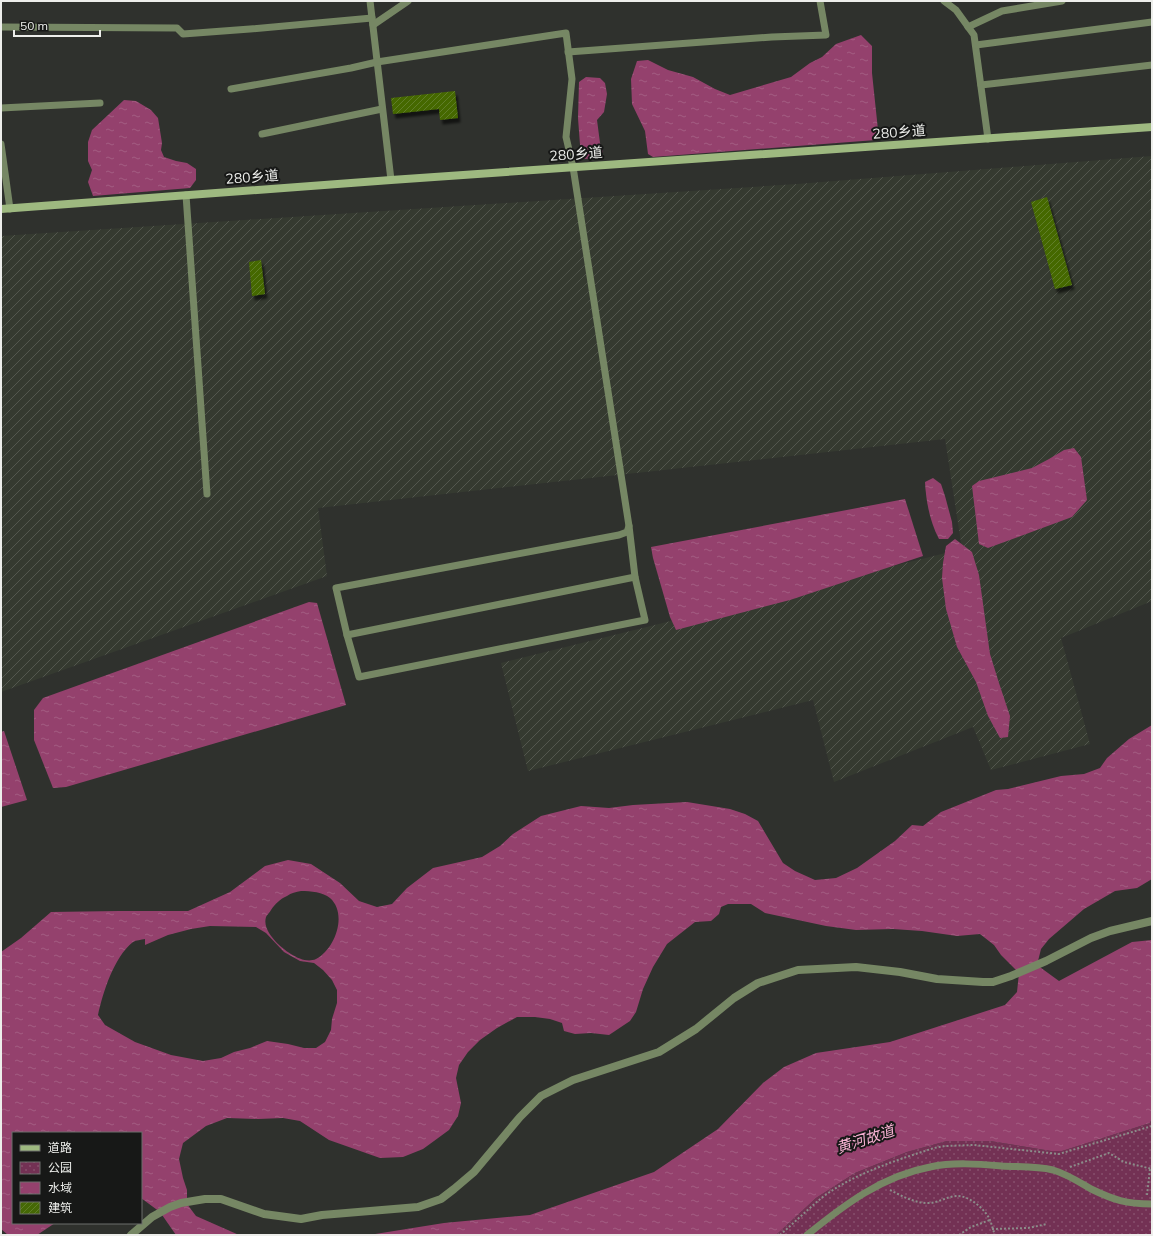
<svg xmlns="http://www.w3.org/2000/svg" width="1153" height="1236" font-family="Mulish,'Noto Sans SC',sans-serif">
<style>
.industrial{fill:url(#industrial-furrows)}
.park{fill:url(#park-dots)}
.water{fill:url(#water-ripples);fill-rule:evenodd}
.building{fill:url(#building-hatch);filter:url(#shadow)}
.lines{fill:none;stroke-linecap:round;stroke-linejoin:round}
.path{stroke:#8b8c89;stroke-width:2;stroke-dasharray:2 2;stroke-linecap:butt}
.lane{stroke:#768764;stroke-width:7}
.street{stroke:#768764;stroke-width:8}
.secondary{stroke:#9eb980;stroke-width:8}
.labels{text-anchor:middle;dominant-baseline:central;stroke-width:4;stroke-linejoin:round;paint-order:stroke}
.street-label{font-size:14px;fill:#edeeeb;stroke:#171817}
.water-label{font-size:15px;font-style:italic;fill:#f6b0d1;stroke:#171817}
</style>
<defs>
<pattern id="industrial-furrows" width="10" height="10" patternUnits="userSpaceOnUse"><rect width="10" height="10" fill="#353a30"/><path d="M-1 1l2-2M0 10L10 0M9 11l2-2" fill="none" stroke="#53574e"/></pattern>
<pattern id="park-dots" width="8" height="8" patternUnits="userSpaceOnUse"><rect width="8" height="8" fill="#733154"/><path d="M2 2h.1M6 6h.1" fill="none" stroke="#874f6d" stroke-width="1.8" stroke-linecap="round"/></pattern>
<pattern id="water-ripples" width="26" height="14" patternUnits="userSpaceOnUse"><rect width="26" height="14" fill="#94416d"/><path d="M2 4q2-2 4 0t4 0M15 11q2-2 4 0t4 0" fill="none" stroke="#a35d82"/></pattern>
<pattern id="building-hatch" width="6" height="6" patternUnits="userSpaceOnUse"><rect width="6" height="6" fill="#456805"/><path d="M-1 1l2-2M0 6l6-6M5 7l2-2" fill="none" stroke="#607e2a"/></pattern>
<filter id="shadow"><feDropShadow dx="2.5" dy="4.5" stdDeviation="1" flood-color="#0009"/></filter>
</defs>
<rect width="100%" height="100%" fill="#2f312d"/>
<polygon class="industrial" points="1152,156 1152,601 1061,638 1090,744 991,770 973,727 834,782 813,700 528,771 501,663 962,549 945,439 318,508 327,576 1,692 1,236 797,184"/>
<polygon class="park" points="1152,1118 1152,1235 776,1235 816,1198 855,1173 907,1152 947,1141 990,1141 1051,1151 1062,1151 1150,1123"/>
<g class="water">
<polygon points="861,35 872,46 872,73 878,130 876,140 653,157 648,154 645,131 632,104 631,79 637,61 648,60 668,70 693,77 715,89 730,95 791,77 810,63 822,57 836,44"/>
<path d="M 586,77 L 600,78 L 605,83 L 607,94 L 604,112 L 597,120 L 600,143 L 603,152 C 596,159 590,160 581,158 L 578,118 L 579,82 Z"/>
<polygon points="124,100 136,101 151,110 158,118 162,143 161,150 164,157 176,161 187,163 196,169 196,180 190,188 93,196 88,182 92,170 88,161 88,142 92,130"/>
<polygon points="1074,448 1081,457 1087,500 1072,517 988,548 979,544 972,486 979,481 1032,468 1049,459 1064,450"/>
<path d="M 933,478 L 941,484 L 945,496 L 952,522 L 953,533 L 948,539 L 939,539 C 930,522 926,502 925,482 Z"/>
<polygon points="905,499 923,556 790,600 676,630 670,617 653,558 651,547"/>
<polygon points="955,539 972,552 979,575 990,654 999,683 1010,716 1008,737 1000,738 988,716 976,682 957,647 946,609 942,578 943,563 946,546"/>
<polygon points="309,602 317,603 346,705 66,787 53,788 34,740 34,710 43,698"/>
<path d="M 1152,725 L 1152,879 L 1137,888 L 1115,891 L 1084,909 L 1049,939 L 1041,949 L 1037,965 L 1059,981 L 1132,942 L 1152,940 L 1152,1118 L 1150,1123 L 1062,1151 L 1051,1151 L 990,1141 L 947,1141 L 907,1152 L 855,1173 L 816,1198 L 776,1235 L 369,1235 L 444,1223 L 530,1215 L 654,1172 L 718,1129 L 763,1083 L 784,1067 L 816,1053 L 890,1042 L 1005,1005 L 1017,992 L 1019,973 L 1001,955 L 994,945 L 980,934 L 957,936 L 922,931 L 893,929 L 856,930 L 826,926 L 765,913 L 751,904 L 728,904 L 721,907 L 719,914 L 711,921 L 695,922 L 667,944 L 653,967 L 643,989 L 636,1012 L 630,1021 L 609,1035 L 591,1033 L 575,1034 L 564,1031 L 562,1023 L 550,1019 L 535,1017 L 517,1017 L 497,1028 L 480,1040 L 468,1052 L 459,1065 L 456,1078 L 461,1103 L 458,1116 L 449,1130 L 434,1141 L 423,1149 L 403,1157 L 380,1158 L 329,1140 L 300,1121 L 283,1118 L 258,1119 L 227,1118 L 206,1126 L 183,1143 L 179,1159 L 183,1178 L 187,1190 L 187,1204 L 196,1216 L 239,1235 L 176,1235 L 160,1212 L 141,1198 L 141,1133 L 13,1133 L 13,1223 L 55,1223 L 37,1235 L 8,1235 L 1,1229 L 1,952 L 21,938 L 51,912 L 119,911 L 188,911 L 230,892 L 265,866 L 288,860 L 311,864 L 340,883 L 359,901 L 377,907 L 392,904 L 407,888 L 433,868 L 482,857 L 500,846 L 513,834 L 541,816 L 581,806 L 609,808 L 633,805 L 687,802 L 730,809 L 745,814 L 758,821 L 783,863 L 795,871 L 815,880 L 836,878 L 857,868 L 895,841 L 912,825 L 923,826 L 941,812 L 996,790 L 1008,789 L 1061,776 L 1084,774 L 1100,768 L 1107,758 L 1129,739 ZM 301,891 C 311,891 323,892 330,898 C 348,914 335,949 316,959 C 303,965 285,951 276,942 C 271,936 263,927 266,917 C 267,915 270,912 271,910 C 275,904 280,899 287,896 C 291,893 296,892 301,891 ZM 210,926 L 256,927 L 266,933 L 284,952 L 300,961 L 314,963 L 323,970 L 332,980 L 337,990 L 337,1003 L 332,1019 L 331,1030 L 325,1042 L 316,1048 L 304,1048 L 288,1044 L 267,1041 L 250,1048 L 234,1052 L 221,1058 L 203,1061 L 171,1055 L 135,1042 L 105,1025 L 98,1015 C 103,992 114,957 133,942 C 136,940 141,940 145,939 L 145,945 L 168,935 L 191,929 Z"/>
<polygon points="4,731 27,800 1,807 1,732"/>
</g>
<g class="building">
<polygon points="455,91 458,118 440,120 439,109 393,114 391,98"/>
<polygon points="1047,197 1072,285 1055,289 1031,202"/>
<polygon points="261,260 265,294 252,296 249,262"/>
</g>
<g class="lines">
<g class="path">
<polyline points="1070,1167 1109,1153 1124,1162 1152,1169"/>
<path d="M 890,1190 C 902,1196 914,1203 928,1203 C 938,1203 946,1197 956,1196 C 969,1195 985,1209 990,1220 C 992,1225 993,1230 995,1235"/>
<polyline points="1147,1195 1150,1169"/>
<polyline points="992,1229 1028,1228 1047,1224"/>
<path d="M 780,1235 C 795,1222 809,1208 824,1196 C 856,1173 897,1160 934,1148 L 945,1146 L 974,1145 L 1059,1154 L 1152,1126"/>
<polyline points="959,1235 971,1227 990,1220"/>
</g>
<g class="lane">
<polyline points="370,1 391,180"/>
<polyline points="944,1 956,10 974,35 988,139"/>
<polyline points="373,25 408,1"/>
<polyline points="1,27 177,28 183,34 250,29 372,18"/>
<polyline points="968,27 1002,11 1062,1"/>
<polyline points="976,45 1152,22"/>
<polyline points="568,52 772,37 826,35 820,1"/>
<polyline points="981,85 1152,65"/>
<polyline points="231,89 351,68 377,62 566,33 572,79 566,137 573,167 629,526 627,532 619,535 336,588 347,635 359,677 645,620 635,577"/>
<polyline points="1,108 100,103"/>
<polyline points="262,134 382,109"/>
<polyline points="1,144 10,209"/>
<polyline points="186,195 207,494"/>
<polyline points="347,635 635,577 629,526"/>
<path d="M 807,1235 C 844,1205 882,1176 930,1167 C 953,1162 978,1164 1002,1166 C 1019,1167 1037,1166 1053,1170 C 1067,1174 1079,1182 1091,1189 C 1114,1200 1126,1204 1152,1204"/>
</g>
<polyline class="street" points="131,1235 152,1217 170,1207 181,1203 205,1199 221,1199 264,1214 301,1219 322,1215 418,1207 441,1199 454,1189 474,1172 520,1117 541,1096 573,1080 659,1052 696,1029 734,998 758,983 798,970 856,967 900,972 937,979 983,982 993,982 1011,976 1046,961 1091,938 1110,931 1152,921"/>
<polyline class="secondary" points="1,209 391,180 1152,127"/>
</g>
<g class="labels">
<g class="street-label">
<text transform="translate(899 132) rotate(-4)">280乡道</text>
<text transform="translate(576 154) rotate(-4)">280乡道</text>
<text transform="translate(252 177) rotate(-4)">280乡道</text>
</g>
<g class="water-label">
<text transform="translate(865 1139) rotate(-18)">黄河故道</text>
</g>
</g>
<rect width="1153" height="1236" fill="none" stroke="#edeeeb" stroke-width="4"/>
<rect x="12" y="1132" width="130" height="92" fill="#171817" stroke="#6d6e6c"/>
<rect x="20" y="1145" width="20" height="6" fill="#9eb980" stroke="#6d6e6c"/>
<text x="48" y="1152" font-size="12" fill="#edeeeb">道路</text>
<rect x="20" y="1162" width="20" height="12" fill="url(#park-dots)" stroke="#6d6e6c"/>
<text x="48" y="1172" font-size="12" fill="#edeeeb">公园</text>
<rect x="20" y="1182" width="20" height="12" fill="url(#water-ripples)" stroke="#6d6e6c"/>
<text x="48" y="1192" font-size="12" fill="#edeeeb">水域</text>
<rect x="20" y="1202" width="20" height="12" fill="url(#building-hatch)" stroke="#6d6e6c"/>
<text x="48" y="1212" font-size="12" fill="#edeeeb">建筑</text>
<path d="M14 30v6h86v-6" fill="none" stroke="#edeeeb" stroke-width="2"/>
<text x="20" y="30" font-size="12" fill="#edeeeb" stroke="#171817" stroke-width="3" paint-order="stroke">50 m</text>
</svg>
